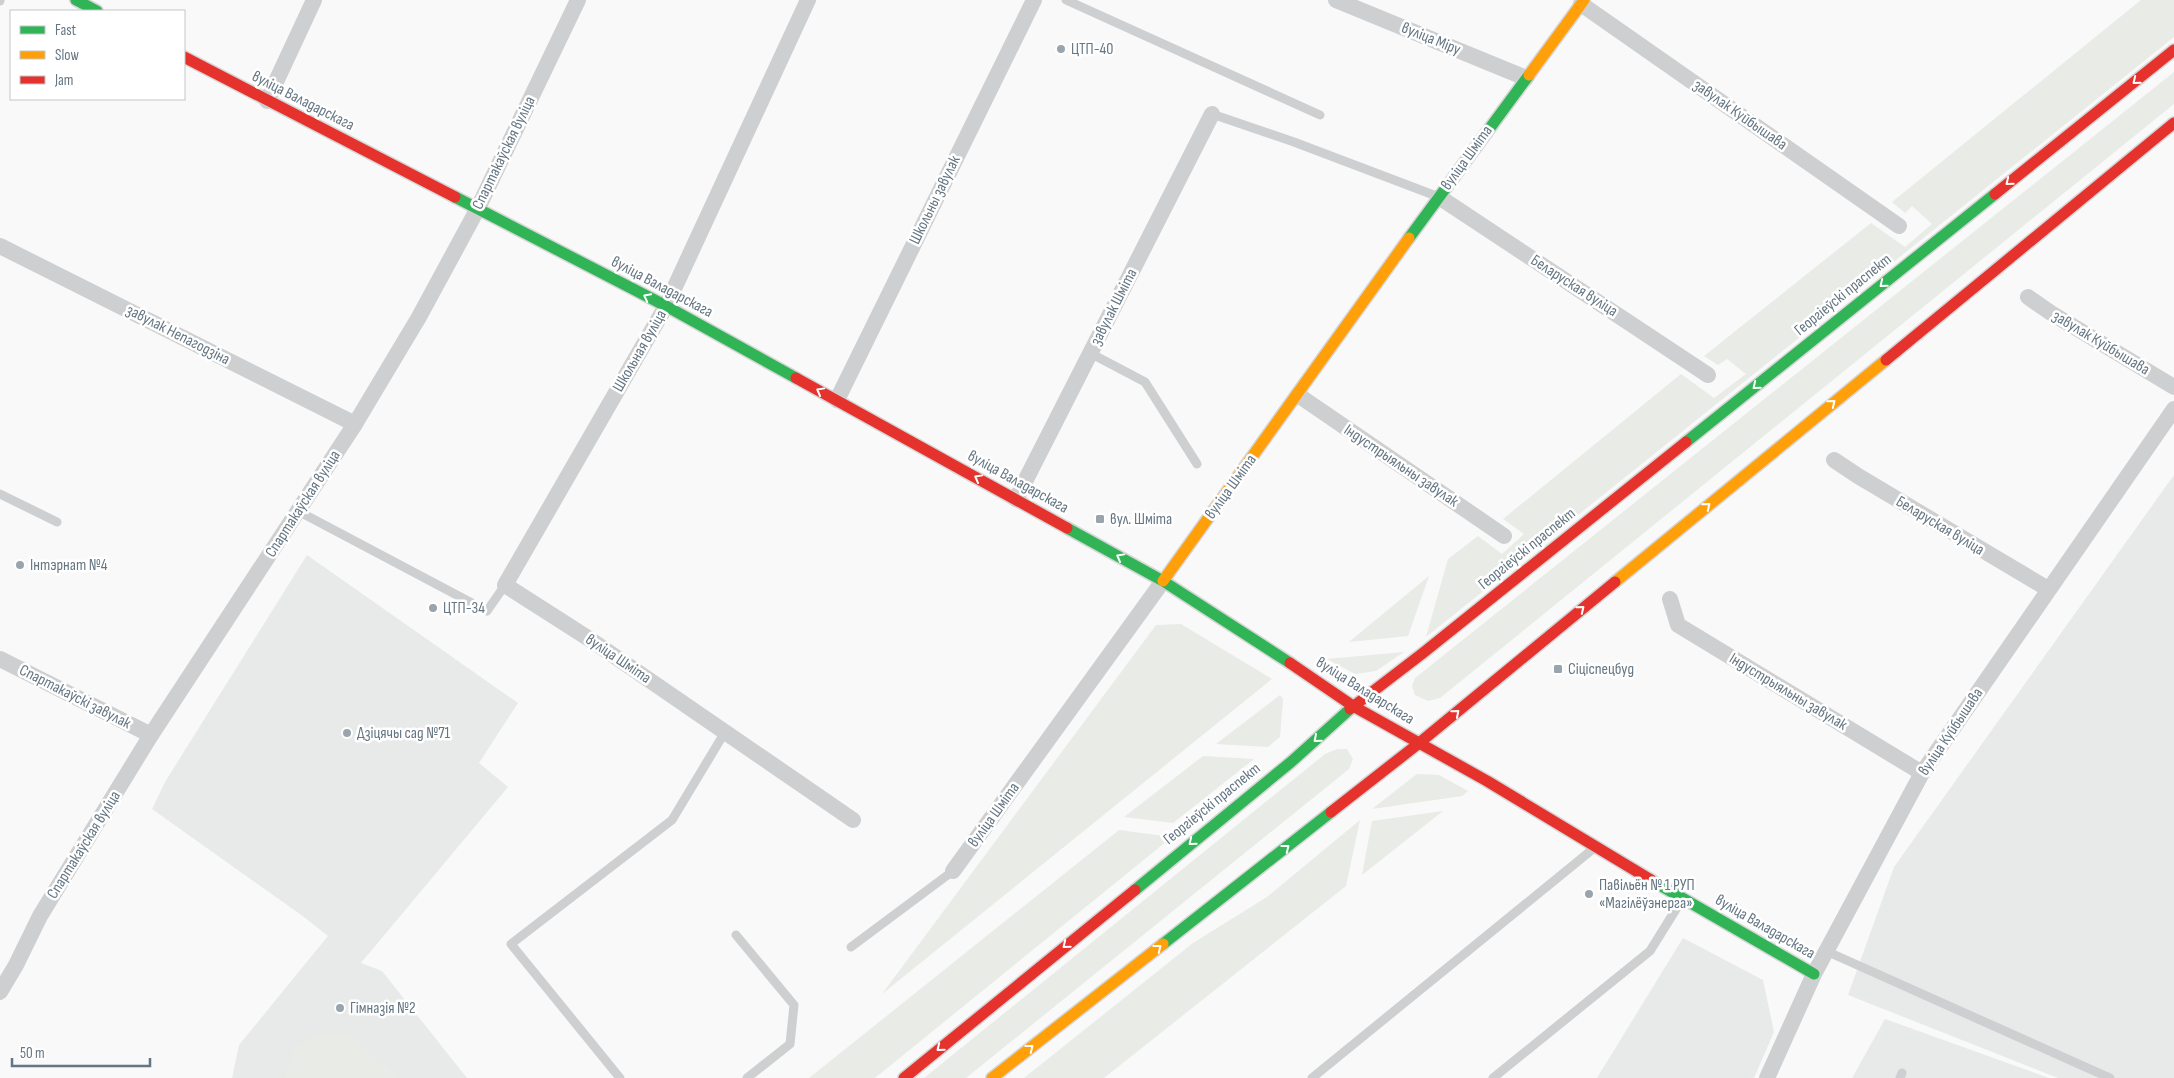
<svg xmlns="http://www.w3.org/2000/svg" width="2174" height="1078" font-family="'Sofia Sans Condensed',sans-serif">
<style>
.built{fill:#e8e9e9}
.green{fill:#e8ebe6}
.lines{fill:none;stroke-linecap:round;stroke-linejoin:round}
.fast-casing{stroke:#d5d6d7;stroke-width:14}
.slow-casing{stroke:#d5d6d7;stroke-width:14}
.jam-casing{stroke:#d5d6d7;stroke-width:14}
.lane{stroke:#cecfd0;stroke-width:9}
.street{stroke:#cecfd0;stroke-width:16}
.fast{stroke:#30b455;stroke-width:11}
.slow{stroke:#ff9f0a;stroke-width:11}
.jam{stroke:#e5322d;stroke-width:11}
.oneway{stroke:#fff}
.poi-dot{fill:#99a4ac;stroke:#fff;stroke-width:2}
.labels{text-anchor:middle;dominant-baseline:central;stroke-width:5;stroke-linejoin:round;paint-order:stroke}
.street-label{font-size:16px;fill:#657683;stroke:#fff}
.poi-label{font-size:16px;fill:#657683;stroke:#fff;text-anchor:start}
</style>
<rect width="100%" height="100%" fill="#f9f9f9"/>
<g class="built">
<polygon points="2174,475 2174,1078 2058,1078 1848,995 1894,867"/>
<polygon points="307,555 518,703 479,763 508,787 361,963 382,971 467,1078 232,1078 239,1045 328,936 304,917 152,809 165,782"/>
<polygon points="1683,938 1763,980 1774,1032 1754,1078 1597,1078"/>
<polygon points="1885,1019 2049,1078 1852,1078"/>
</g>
<g class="green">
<polygon points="2141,0 2174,0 2174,37 1426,637 1448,559 1478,536 1502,554 1524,534 1503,519 1681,374 1714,398 1746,374 1727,359 1718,365 1704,356 1871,223 1905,247 1932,224 1912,206 1905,213 1892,202"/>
<polygon points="2174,72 2174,104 1440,698 1428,701 1415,695 1412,686 1415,678"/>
<polygon points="1429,576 1408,636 1349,642"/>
<polygon points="1181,624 1272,679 882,994 1156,625"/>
<polygon points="1404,652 1376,671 1355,674 1327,659"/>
<polygon points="1280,695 1283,699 1280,737 1268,747 1216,744"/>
<polygon points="1337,749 1347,749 1353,759 1349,769 966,1078 924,1078 1325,754"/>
<polygon points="1203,756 1254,759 1173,823 1124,817"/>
<polygon points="1417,774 1439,775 1468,791 1462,796 1372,809"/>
<polygon points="1443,811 1362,875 1372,821"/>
<polygon points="1360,820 1346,886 1104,1078 1024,1078 1193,943 1267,897"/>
<polygon points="1119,830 1172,837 875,1078 809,1078"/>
<polygon points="347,1033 399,1078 284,1078 294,1049 316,1034"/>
</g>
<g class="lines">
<g class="fast-casing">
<g id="fast">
<polyline points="76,0 97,11"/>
<polyline points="455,197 666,306 796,378"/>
<polyline points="1409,238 1529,75"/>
<polyline points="1686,442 1995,194"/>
<polyline points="1067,528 1163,581 1290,663"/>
<polyline points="1651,880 1814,974"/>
<polyline points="1135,890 1291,762 1350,709"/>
<polyline points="1163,944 1331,812"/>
</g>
</g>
<g class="slow-casing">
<g id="slow">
<polyline points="1529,75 1584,0"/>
<polyline points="1163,581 1409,238"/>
<polyline points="1615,582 1886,360"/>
<polyline points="992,1078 1163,944"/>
</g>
</g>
<g class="jam-casing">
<g id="jam">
<polyline points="184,57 455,197"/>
<polyline points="1995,194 2174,50"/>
<polyline points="1886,360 2174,123"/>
<polyline points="796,378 1067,528"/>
<polyline points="1290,663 1353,706 1487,781 1651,880"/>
<polyline points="1350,709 1423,653 1686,442"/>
<polyline points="1331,812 1418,744 1615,582"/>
<polyline points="904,1078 1135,890"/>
</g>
</g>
<g class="lane">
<polyline points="1066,0 1320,115"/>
<polyline points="0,1 0,0"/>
<polyline points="1212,114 1294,142 1439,197"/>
<polyline points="1090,353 1145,382 1197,464"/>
<polyline points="0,494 57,522"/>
<polyline points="298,511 487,611 505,585"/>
<polyline points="736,935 794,1005 790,1044 747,1078"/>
<polyline points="851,947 953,871"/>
<polyline points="1826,951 2110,1078"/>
<polyline points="620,1078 511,944 672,820 725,732"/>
<polyline points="1312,1078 1593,849"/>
<polyline points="1493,1078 1650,951 1683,898"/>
<polyline points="1900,1078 1902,1073"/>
</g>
<g class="street">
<polyline points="808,0 666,306 505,585 591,640 853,820"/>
<polyline points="1336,0 1526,78"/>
<polyline points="1581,4 1899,226"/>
<polyline points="267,101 314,0"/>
<polyline points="1439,197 1708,375"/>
<polyline points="0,246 355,424"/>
<polyline points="2028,297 2051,313 2174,387"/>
<polyline points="1298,395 1504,536"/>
<polyline points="837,400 1034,0"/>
<polyline points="1834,460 1858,476 2048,589"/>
<polyline points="1016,499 1212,114"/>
<polyline points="1670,599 1678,625 1922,773"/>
<polyline points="0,659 151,735"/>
<polyline points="953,871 1163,581"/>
<polyline points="0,992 16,965 40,916 151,735 355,424 419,317 477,210 578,0"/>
<polyline points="1767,1078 1814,974 1922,773 2174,409"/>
</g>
<use href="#fast" class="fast"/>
<use href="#slow" class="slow"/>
<use href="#jam" class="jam"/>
</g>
<defs><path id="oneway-chevron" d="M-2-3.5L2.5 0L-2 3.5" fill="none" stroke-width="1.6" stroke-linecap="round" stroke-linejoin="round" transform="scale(1.25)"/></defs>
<g class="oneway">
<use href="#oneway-chevron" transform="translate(2136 81) rotate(141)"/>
<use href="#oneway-chevron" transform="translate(2009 182) rotate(141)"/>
<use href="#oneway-chevron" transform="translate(1883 284) rotate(141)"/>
<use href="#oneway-chevron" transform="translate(647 297) rotate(-153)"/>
<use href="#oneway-chevron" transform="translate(1756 386) rotate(141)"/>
<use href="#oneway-chevron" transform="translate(820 391) rotate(-151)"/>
<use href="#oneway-chevron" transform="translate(1832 403) rotate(-39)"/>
<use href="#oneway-chevron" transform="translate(978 478) rotate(-151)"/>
<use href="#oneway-chevron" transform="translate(1707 506) rotate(-39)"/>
<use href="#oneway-chevron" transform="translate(1120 557) rotate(-151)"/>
<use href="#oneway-chevron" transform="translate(1581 609) rotate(-39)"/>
<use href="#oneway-chevron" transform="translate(1456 713) rotate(-40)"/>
<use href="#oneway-chevron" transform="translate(1317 739) rotate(139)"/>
<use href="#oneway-chevron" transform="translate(1192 842) rotate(141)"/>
<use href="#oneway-chevron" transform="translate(1286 848) rotate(-38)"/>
<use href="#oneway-chevron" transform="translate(1066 945) rotate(141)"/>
<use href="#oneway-chevron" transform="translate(1158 948) rotate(-38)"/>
<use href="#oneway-chevron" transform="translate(940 1048) rotate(141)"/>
<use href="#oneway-chevron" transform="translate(1030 1048) rotate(-38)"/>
</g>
<g class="poi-dot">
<circle cx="1061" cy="49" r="5"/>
<rect x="1095" y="514" width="10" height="10" rx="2.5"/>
<circle cx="20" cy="565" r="5"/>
<circle cx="433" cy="608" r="5"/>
<rect x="1553" y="664" width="10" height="10" rx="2.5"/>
<circle cx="347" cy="733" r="5"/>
<circle cx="1589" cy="894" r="5"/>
<circle cx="340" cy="1008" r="5"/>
</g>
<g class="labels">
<g class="street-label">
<text transform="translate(1431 39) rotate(22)">вуліца Міру</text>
<text transform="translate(303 101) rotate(27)">вуліца Валадарскага</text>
<text transform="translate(1740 115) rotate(35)">завулак Куйбышава</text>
<text transform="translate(504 153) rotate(-64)">Спартакаўская вуліца</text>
<text transform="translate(1467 158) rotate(-54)">вуліца Шміта</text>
<text transform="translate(935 200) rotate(-64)">Школьны завулак</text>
<text transform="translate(1574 286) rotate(33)">Беларуская вуліца</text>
<text transform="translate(662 287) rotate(28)">вуліца Валадарскага</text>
<text transform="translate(1843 295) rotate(-39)">Георгіеўскі праспект</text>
<text transform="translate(1114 307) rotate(-63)">завулак Шміта</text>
<text transform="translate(178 335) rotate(27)">завулак Непагодзіна</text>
<text transform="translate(2101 343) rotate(31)">завулак Куйбышава</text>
<text transform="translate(640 351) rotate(-60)">Школьная вуліца</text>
<text transform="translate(1401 466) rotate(34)">Індустрыяльны завулак</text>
<text transform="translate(1018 482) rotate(29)">вуліца Валадарскага</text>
<text transform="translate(1231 487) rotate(-54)">вуліца Шміта</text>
<text transform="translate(303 504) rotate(-57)">Спартакаўская вуліца</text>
<text transform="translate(1940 526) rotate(31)">Беларуская вуліца</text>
<text transform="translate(1527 549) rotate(-39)">Георгіеўскі праспект</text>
<text transform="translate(618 659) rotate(34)">вуліца Шміта</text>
<text transform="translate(1365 691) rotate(32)">вуліца Валадарскага</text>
<text transform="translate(1788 692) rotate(31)">Індустрыяльны завулак</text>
<text transform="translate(75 697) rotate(27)">Спартакаўскі завулак</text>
<text transform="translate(1951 732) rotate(-56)">вуліца Куйбышава</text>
<text transform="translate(1212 804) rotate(-39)">Георгіеўскі праспект</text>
<text transform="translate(994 815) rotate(-54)">вуліца Шміта</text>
<text transform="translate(84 845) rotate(-58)">Спартакаўская вуліца</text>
<text transform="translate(1765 927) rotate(30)">вуліца Валадарскага</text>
</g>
<g class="poi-label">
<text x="1071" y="49">ЦТП-40</text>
<text x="1110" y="519">вул. Шміта</text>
<text x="30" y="565">Інтэрнат №4</text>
<text x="443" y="608">ЦТП-34</text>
<text x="1568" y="669">Сіціспецбуд</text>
<text x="357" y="733">Дзіцячы сад №71</text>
<text x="1599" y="885">Павільён № 1 РУП<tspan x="1599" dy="18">«Магілёўэнерга»</tspan></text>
<text x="350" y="1008">Гімназія №2</text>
</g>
</g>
<rect x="10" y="10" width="175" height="90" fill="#ffffff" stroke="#c1c8cd"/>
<rect x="20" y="26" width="25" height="8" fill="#30b455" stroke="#c1c8cd"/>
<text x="55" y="35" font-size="15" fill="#657683">Fast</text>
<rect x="20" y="51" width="25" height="8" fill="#ff9f0a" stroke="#c1c8cd"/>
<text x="55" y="60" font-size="15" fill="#657683">Slow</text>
<rect x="20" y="76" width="25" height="8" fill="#e5322d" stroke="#c1c8cd"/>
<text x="55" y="85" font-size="15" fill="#657683">Jam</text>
<path d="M12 1058v8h138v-8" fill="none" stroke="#657683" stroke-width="2.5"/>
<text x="20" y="1058" font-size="15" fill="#657683" stroke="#ffffff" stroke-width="4" paint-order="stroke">50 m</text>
</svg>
